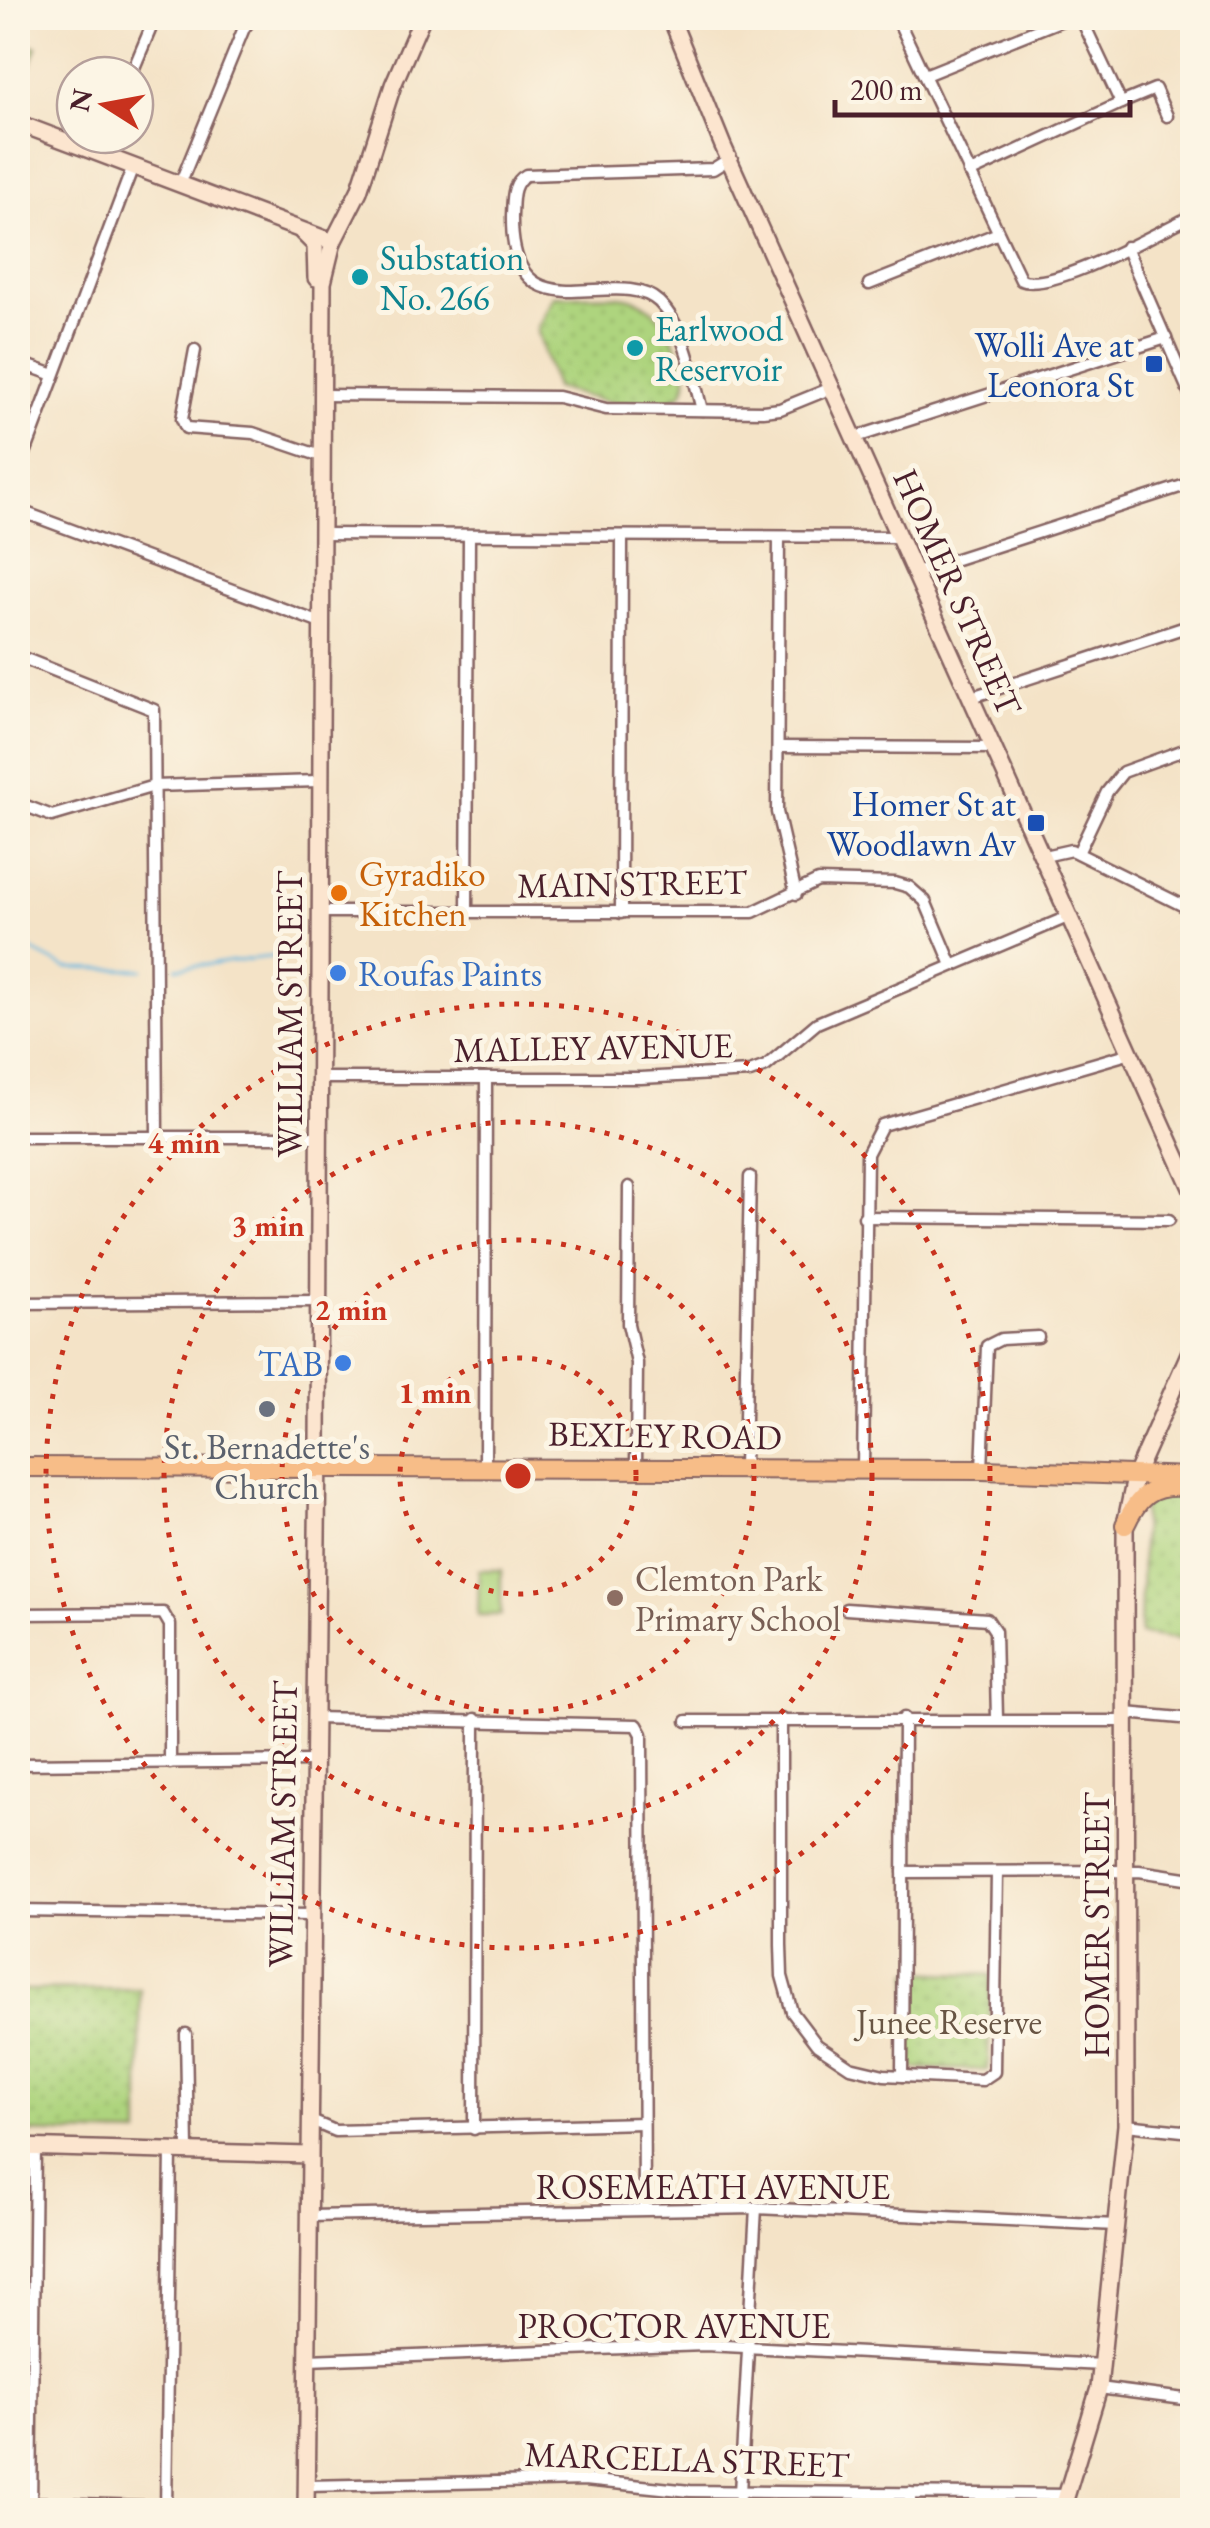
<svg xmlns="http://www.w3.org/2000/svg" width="1210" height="2528" font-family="'EB Garamond',serif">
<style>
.grass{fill:#aed47e;stroke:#7c7a54;stroke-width:2.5}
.park{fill:url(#park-dots);stroke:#7c7a54;stroke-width:2.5}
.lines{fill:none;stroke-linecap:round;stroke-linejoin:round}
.stream{stroke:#64b7e0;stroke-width:2.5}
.street-casing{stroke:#866462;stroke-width:15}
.secondary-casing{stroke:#866462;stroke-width:20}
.primary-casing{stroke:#866462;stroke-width:22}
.street{stroke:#fff;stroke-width:10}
.secondary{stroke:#fce5cf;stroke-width:15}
.primary{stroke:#f7bd88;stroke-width:18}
.ring{fill:none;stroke:#c8321e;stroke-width:5;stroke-dasharray:5 10}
.culture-dot{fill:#0f9aa8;stroke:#fcf5e5;stroke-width:4}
.transit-dot{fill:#1a4fb4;stroke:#fcf5e5;stroke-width:4}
.food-dot{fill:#e8710a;stroke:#fcf5e5;stroke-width:4}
.shop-dot{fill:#3f7fe0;stroke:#fcf5e5;stroke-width:4}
.worship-dot{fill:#6b7280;stroke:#fcf5e5;stroke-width:4}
.education-dot{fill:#8d6e63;stroke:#fcf5e5;stroke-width:4}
.labels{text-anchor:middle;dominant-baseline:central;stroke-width:10;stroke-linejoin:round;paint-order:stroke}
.culture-label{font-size:35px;fill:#0d838f;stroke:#fcf5e5;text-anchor:start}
.transit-label{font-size:35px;fill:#164399;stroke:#fcf5e5;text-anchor:end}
.street-label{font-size:35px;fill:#4a1f2b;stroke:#fcf5e5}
.food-label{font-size:35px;fill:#c56008;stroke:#fcf5e5;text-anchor:start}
.shop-label{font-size:35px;fill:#366cbe;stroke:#fcf5e5;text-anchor:start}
.worship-label{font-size:35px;fill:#5b616d;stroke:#fcf5e5}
.education-label{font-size:35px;fill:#785e54;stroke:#fcf5e5;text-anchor:start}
.park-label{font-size:35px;fill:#685544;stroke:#fcf5e5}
.centre{fill:#c8321e;stroke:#fcf5e5;stroke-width:5}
.ring-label{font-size:30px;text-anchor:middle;font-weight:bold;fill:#c8321e;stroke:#fcf5e5;stroke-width:10;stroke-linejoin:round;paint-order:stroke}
</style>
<defs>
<pattern id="park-dots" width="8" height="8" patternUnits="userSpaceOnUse" patternTransform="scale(2.5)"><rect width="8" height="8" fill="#aed47e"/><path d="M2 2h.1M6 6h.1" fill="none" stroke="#97b66d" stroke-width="1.8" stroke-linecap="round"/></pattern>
</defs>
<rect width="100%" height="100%" fill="#fcf5e5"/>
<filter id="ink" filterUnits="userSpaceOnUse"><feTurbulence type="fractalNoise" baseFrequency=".01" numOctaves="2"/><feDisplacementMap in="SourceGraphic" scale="20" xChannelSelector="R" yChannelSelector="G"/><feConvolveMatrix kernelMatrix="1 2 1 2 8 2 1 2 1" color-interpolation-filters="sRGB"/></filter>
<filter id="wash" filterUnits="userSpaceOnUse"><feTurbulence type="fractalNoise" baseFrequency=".0048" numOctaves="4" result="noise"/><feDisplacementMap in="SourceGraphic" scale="40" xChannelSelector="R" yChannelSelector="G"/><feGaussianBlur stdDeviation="2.25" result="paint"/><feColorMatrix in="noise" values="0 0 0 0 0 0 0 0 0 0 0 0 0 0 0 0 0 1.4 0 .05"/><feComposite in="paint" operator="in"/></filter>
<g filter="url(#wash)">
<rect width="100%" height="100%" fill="#f4e3c7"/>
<g class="grass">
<polygon points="18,40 37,47 18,98"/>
<polygon points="479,1570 501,1570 501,1615 478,1615"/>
</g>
<g class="park">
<path d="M 554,296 C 619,298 647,281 677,348 C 683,364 691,376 683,392 C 652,420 590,397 555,388 L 537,329 Z"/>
<polygon points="1174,1493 1192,1495 1192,1641 1140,1634 1143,1504"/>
<polygon points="910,1972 991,1975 988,2070 907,2068"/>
<polygon points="140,1989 140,2135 18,2132 18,1990"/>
</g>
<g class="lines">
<g class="stream">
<polyline points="18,943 66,968 143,970"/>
<polyline points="177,968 294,954"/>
</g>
</g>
</g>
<g filter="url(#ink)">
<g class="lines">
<g class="street-casing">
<g id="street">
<path d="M 897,18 L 1021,280 C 1052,293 1159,231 1192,216"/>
<polyline points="131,75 155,18"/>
<polyline points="925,75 1067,18"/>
<polyline points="1121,103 1155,89 1167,116"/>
<polyline points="98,154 106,135"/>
<polyline points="969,173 1121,103 1081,18"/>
<polyline points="180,184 244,28 252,18"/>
<polyline points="1126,247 1192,399"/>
<polyline points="869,284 996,234"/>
<polyline points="195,350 182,419 186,428 253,433 321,456"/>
<polyline points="18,362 54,375"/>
<polyline points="322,395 558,397 606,409 763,411 780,409 834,387"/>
<path d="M 702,410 C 693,377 685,327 659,302 C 616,262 510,341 512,216 C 513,200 511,183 526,175 L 713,169 L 729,159"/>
<polyline points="856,437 1166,338"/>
<polyline points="18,472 133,166"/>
<polyline points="18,510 318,622"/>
<polyline points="320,534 901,537"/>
<polyline points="779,538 777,812 796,894"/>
<polyline points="916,572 1192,483"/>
<polyline points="18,656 154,710 157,1134"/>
<polyline points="972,697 1192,625"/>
<polyline points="779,747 995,748"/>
<polyline points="18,803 52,816 154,786 318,781"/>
<polyline points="1078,853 1107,792 1123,772 1192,747"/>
<polyline points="1044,856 1071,850 1192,910"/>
<polyline points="319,912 753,912 818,881 895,883 909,887 925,901 952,965"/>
<polyline points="467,913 469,536"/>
<polyline points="621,913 622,536"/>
<polyline points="319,1078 641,1078 750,1072 766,1066 817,1023 1070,916"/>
<polyline points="18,1137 319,1137"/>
<polyline points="629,1187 628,1324 637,1363 636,1467"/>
<polyline points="864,1217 1169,1220"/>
<polyline points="18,1303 319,1301"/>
<polyline points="485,1466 486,1078"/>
<polyline points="744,1468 750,1177"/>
<polyline points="863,1469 867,1154 882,1125 1131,1053"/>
<polyline points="982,1470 987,1346 1001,1339 1038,1337"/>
<polyline points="846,1609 987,1619 995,1631 997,1719"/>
<polyline points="18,1614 163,1613 170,1625 170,1763"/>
<polyline points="1126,1713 1192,1719"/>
<polyline points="313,1718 637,1725 642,1734 644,2209"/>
<polyline points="781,1719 781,1945 782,1976 792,2012 817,2045 850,2067 884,2075 982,2080 994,2072 997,1873"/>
<polyline points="687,1721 1127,1721"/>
<polyline points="18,1764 313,1761"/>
<polyline points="903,1872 1139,1871 1192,1879"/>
<polyline points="18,1911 311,1915"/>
<polyline points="186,2034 188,2150"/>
<polyline points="902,2076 904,1718"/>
<polyline points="309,2120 335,2131 643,2123"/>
<polyline points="1126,2125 1192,2132"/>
<polyline points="474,2129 475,1719"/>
<polyline points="308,2216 756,2208 1116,2225"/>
<polyline points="307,2360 705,2345 1102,2365"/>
<polyline points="1099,2388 1192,2400"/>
<polyline points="306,2486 585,2480 690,2491 1067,2495"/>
<polyline points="18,2502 267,2510"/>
<polyline points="31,2510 35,2147"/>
<polyline points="166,2510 171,2150"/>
<polyline points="739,2510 756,2208"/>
<polyline points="910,2510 910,2493"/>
</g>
</g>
<g class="secondary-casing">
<g id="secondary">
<polyline points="671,18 723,146 1192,1190"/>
<polyline points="18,123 333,242"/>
<polyline points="302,232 315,245 316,278"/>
<polyline points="18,2147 309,2155"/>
<polyline points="306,2510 318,1448 323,283 333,242 359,191 393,85 422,18"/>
<polyline points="1062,2510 1099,2388 1126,2125 1125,1525 1136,1473 1192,1347"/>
</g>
</g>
<g class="primary-casing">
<g id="primary">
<polyline points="18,1467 982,1470 1192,1477"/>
<path d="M 1125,1525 C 1138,1497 1150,1485 1182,1487"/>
</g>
</g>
<use href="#street" class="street"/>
<use href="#secondary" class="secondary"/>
<use href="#primary" class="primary"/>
</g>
</g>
<g class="ring">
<circle cx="518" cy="1476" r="118"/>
<circle cx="518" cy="1476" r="236"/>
<circle cx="518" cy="1476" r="354"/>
<circle cx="518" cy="1476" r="472"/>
</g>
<g class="culture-dot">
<circle cx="360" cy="277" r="10"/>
<circle cx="635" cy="348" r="10"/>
</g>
<g class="transit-dot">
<rect x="1144" y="354" width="20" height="20" rx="5"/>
<rect x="1026" y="813" width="20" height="20" rx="5"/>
</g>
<circle class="food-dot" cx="339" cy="893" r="10"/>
<g class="shop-dot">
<circle cx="338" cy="973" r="10"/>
<circle cx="343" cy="1363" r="10"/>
</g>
<circle class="worship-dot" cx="267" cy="1409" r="10"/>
<circle class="education-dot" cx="615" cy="1598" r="10"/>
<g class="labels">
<g class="culture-label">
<text x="380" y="257">Substation<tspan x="380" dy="40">No. 266</tspan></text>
<text x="655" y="328">Earlwood<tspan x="655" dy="40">Reservoir</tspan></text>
</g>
<g class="transit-label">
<text x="1134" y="344">Wolli Ave at<tspan x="1134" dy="40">Leonora St</tspan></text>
<text x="1016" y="803">Homer St at<tspan x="1016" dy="40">Woodlawn Av</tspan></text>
</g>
<g class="street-label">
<text transform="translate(958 592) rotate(66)">HOMER STREET</text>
<text transform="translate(632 883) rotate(-1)">MAIN STREET</text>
<text transform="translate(289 1014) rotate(-90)">WILLIAM STREET</text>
<text transform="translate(593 1047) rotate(-1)">MALLEY AVENUE</text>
<text transform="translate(665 1435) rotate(1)">BEXLEY ROAD</text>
<text transform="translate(282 1824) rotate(-89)">WILLIAM STREET</text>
<text transform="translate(1096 1925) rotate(-90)">HOMER STREET</text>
<text x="713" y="2186">ROSEMEATH AVENUE</text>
<text x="674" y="2325">PROCTOR AVENUE</text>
<text transform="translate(687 2459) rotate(2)">MARCELLA STREET</text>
</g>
<g class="food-label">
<text x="359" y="873">Gyradiko<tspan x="359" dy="40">Kitchen</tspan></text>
</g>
<g class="shop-label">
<text x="358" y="973">Roufas Paints</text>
<text x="323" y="1363" text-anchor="end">TAB</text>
</g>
<g class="worship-label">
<text x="267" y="1446">St. Bernadette's<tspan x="267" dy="40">Church</tspan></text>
</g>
<g class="education-label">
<text x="635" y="1578">Clemton Park<tspan x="635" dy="40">Primary School</tspan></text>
</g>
<g class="park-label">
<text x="949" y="2021">Junee Reserve</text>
</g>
</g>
<circle cx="518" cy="1476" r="15" class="centre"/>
<g class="ring-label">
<text x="184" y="1153">4 min</text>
<text x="268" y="1236">3 min</text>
<text x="351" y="1320">2 min</text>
<text x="435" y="1403">1 min</text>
</g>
<rect width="1210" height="2528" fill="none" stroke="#fcf5e5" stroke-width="60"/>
<g transform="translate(105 105) rotate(281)"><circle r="48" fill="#fcf5e5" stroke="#b59f9b" stroke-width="2.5"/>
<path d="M0-8L18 38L0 25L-18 38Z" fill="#c8321e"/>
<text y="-15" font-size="28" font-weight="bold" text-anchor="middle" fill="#4a1f2b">N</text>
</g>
<path d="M835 100v15h295v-15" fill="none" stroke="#4a1f2b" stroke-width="5"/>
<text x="850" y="100" font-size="30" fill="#4a1f2b" stroke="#fcf5e5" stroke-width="8" paint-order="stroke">200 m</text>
</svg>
